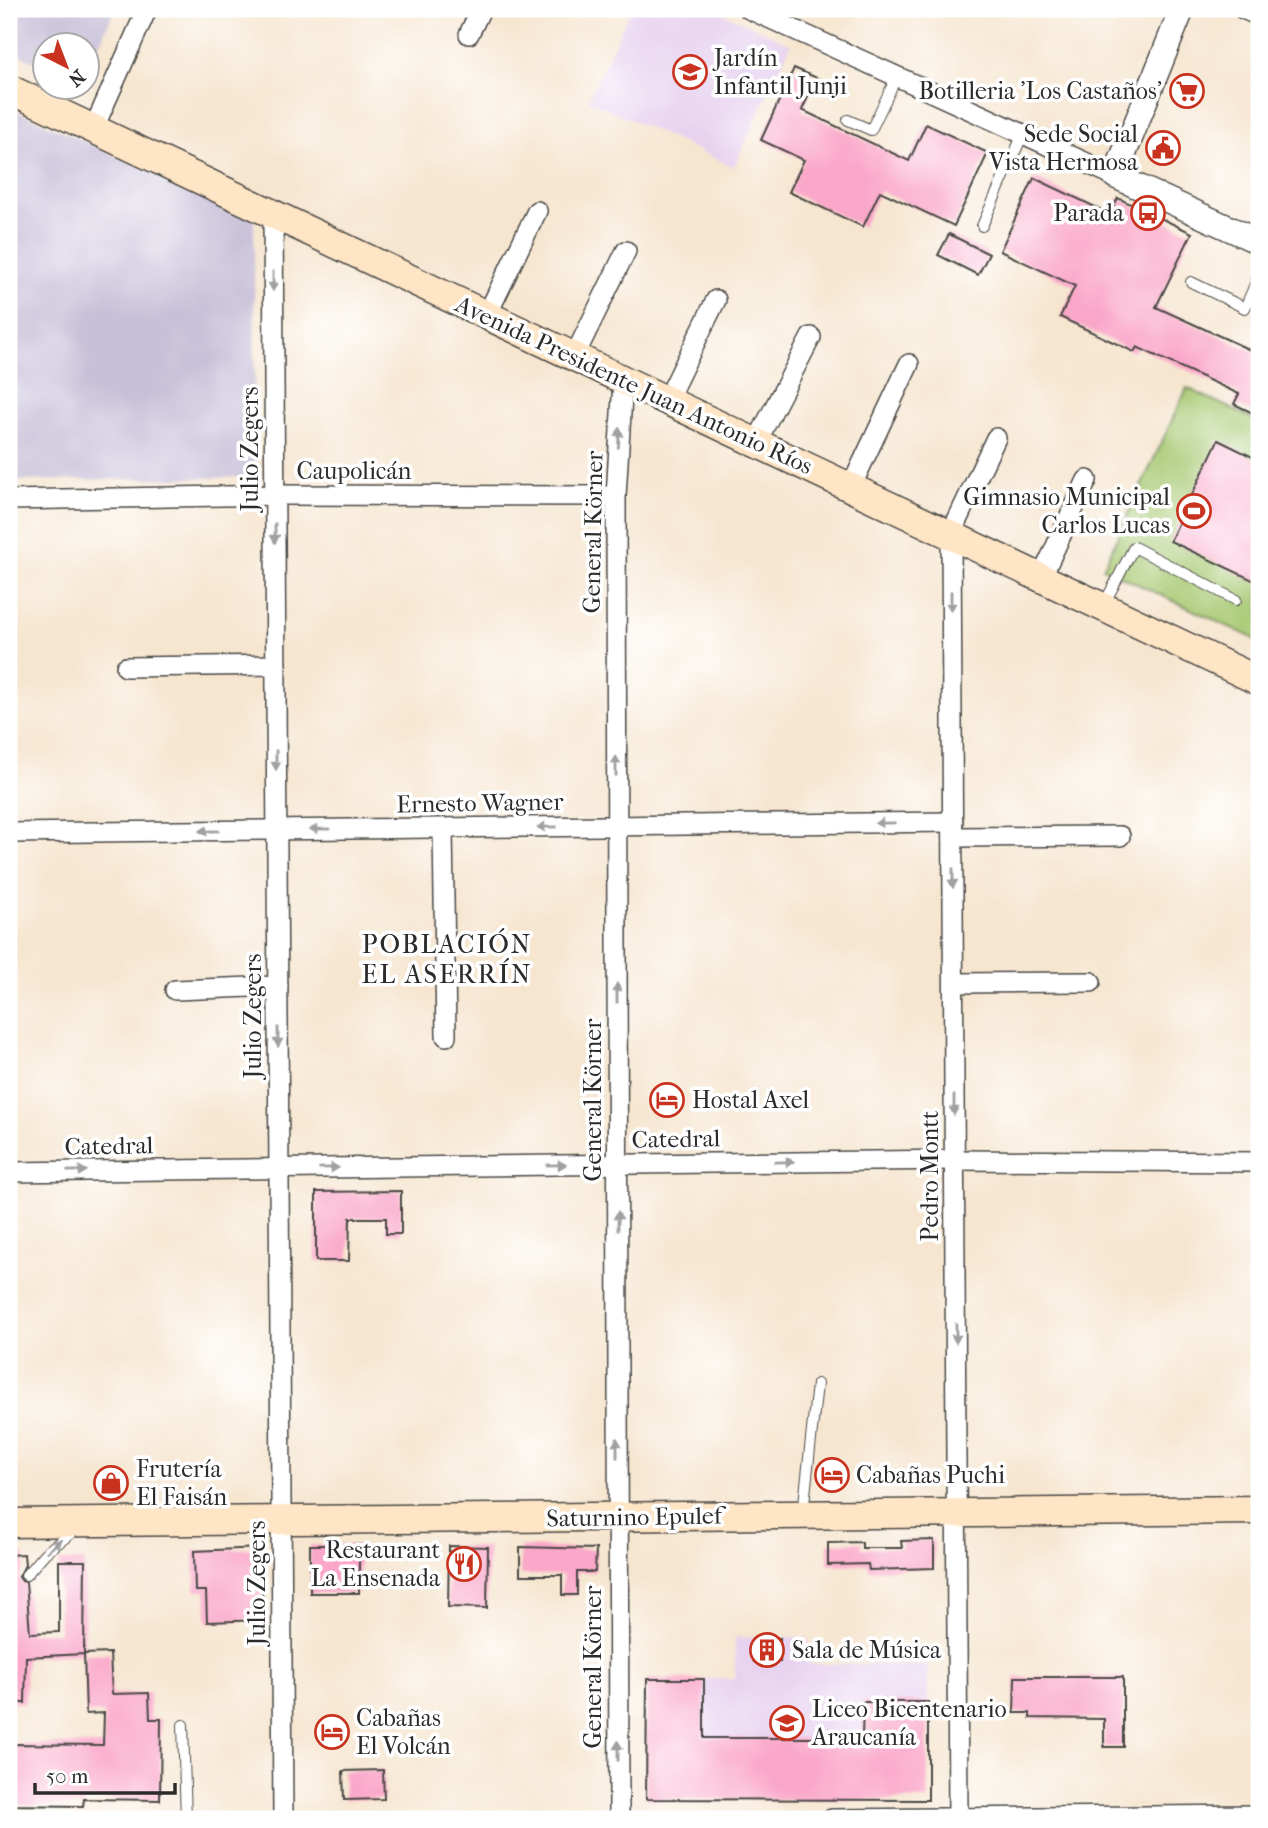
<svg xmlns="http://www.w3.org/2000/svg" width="1268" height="1828" font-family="'IM FELL French Canon',serif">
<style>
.built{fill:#e7d2ef}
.industrial{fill:#c8bfd8}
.green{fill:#a7c972;stroke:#697a4e;stroke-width:2}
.building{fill:#faa7c9}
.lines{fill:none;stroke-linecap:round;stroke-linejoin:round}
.service-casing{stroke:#494744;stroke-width:12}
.minor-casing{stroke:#494744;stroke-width:22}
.tertiary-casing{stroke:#494744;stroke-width:27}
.secondary-casing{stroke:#494744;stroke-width:31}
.service{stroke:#fff;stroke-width:10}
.minor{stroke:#fff;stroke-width:19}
.tertiary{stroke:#fff;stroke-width:24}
.secondary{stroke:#fee5c5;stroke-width:28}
.oneway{fill:#a0a0a0}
.labels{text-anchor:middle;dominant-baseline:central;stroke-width:7;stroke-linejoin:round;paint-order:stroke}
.poi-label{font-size:24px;fill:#2b2b2b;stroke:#fff;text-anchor:start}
.street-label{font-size:24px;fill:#2b2b2b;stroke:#fff}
.neighbourhood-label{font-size:26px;letter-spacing:2px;fill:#2b2b2b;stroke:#fff}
</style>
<rect width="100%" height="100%" fill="#fff"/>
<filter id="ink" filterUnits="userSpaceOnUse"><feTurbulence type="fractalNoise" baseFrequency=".0143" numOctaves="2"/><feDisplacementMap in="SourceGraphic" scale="14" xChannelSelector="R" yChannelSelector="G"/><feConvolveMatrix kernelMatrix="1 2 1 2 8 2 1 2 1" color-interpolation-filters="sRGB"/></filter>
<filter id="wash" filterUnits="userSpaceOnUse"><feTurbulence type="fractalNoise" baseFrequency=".00686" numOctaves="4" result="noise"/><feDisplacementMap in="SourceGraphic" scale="28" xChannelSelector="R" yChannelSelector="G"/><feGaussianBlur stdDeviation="1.57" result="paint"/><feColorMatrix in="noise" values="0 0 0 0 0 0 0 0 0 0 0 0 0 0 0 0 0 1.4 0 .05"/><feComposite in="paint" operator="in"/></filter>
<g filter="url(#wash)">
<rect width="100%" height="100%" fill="#f6e6d0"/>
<g class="built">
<polygon points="631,9 713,9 791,44 734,167 588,100"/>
<polygon points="735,1637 808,1638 809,1664 928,1665 928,1800 646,1799 647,1679 735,1679"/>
</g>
<g class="industrial">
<polygon points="9,9 115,9 88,69 88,46 46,46 45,67 9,50"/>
<polygon points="9,107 254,219 255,477 9,481"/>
</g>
<polygon class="green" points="1187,388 1259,422 1259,641 1103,568"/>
<g id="blocks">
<g class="building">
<polygon points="794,68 817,78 802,110 909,161 926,124 988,153 954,226 880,191 863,227 789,192 804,160 761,140"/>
<polygon points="1034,178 1110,214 1118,198 1192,233 1156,307 1259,354 1259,416 1234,404 1239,394 1137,347 1134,352 1060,317 1075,286 1000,251"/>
<polygon points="949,234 989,254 978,275 938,255"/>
<polygon points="1218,440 1259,460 1259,583 1170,541"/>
<polygon points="401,1191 401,1234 386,1234 386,1218 350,1218 349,1261 316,1261 316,1192"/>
<polygon points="934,1540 934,1568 869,1570 868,1564 828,1565 828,1543 862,1542 862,1548 902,1548 901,1541"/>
<rect x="310" y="1545" width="49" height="48"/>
<polygon points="449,1546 488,1547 487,1608 448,1607"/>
<polygon points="520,1547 596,1549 595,1572 577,1572 577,1595 562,1595 562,1575 520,1575"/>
<polygon points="261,1548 263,1620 207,1622 206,1591 195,1591 194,1551"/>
<polygon points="24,1554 25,1565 19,1577 22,1581 26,1582 30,1633 59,1632 59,1561 85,1561 84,1654 26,1657 25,1703 9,1703 9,1555"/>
<rect x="754" y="1638" width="26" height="24"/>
<polygon points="110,1653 112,1694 149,1693 150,1719 161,1719 160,1800 84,1799 83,1806 9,1805 9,1744 103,1745 104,1713 86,1714 84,1654"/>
<polygon points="1015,1677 1123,1677 1123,1747 1104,1747 1104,1719 1030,1718 1030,1713 1014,1713"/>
<polygon points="647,1679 704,1679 704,1738 862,1738 863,1702 928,1702 928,1800 646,1799"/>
<polygon points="383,1770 384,1799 344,1800 343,1771"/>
</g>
</g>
</g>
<g filter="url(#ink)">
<use href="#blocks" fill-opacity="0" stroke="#494744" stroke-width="2"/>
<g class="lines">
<g class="service-casing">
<g id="service">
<polyline points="129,9 144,16"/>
<polyline points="848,120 871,130 897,76"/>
<polyline points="982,226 1023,134"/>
<polyline points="1191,282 1245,308 1259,275"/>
<polyline points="1103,606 1134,547 1236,600"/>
<polyline points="803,1513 817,1384"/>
<polyline points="26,1575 45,1553 74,1531"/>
<polyline points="183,1725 186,1819"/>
</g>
</g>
<g class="minor-casing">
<g id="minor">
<polyline points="749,9 1115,176"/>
<polyline points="1243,9 1259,16"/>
<polyline points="469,34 481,9"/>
<polyline points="93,130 147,9"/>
<polyline points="273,213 283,1819"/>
<polyline points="487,315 537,211"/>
<polyline points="574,357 626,251"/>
<polyline points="667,400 716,300"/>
<polyline points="756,443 811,337"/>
<polyline points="851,487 909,364"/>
<polyline points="9,500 280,495 616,496"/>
<polyline points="1041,578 1087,480"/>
<polyline points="126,667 276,665"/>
<polyline points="443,828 446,1036"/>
<polyline points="9,833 953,822"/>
<polyline points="953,837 1120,836"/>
<polyline points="954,983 1091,982"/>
<polyline points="175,990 278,986"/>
<polyline points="9,1172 955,1160 1259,1162"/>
<polyline points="619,1819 616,496 623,380"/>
<polyline points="832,1819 1259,1815"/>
<polyline points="958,1819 951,533 996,438"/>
</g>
</g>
<g class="tertiary-casing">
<polyline id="tertiary" points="1182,9 1115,176 1259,242"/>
</g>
<g class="secondary-casing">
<g id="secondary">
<polyline points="9,89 1259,681"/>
<polyline points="9,1523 1259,1510"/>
</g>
</g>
<use href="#service" class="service"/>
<use href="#minor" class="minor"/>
<use href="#tertiary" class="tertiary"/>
<use href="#secondary" class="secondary"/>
</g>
<defs><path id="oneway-solid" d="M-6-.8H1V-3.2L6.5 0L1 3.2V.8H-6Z" transform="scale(1.75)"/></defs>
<g class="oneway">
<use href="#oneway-solid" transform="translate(273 281) rotate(90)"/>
<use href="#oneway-solid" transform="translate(619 438) rotate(-86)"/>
<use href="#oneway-solid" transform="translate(275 533) rotate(90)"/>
<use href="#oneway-solid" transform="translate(951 601) rotate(90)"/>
<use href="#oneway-solid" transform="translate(276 760) rotate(90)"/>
<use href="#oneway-solid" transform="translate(616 766) rotate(-90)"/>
<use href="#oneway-solid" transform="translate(885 823) rotate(179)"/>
<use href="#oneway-solid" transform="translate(547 827) rotate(179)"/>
<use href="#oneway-solid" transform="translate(320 829) rotate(179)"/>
<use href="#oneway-solid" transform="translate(209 831) rotate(179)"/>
<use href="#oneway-solid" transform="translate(953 878) rotate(90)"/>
<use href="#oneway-solid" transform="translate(617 993) rotate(-90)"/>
<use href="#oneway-solid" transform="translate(278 1037) rotate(90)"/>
<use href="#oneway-solid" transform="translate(954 1105) rotate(90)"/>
<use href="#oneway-solid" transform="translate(784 1162) rotate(-1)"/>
<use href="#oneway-solid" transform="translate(556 1165) rotate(-1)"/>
<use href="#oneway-solid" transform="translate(329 1168) rotate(-1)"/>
<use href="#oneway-solid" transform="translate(77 1171) rotate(-1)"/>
<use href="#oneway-solid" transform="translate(618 1221) rotate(-90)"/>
<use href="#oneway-solid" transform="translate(956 1333) rotate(90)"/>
<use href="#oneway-solid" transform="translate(617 1448) rotate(-90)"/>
<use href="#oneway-solid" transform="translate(54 1546) rotate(-40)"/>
<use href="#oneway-solid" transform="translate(618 1751) rotate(-90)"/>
</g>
</g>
<defs>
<g id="school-ring" transform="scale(1.75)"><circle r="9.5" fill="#fff" stroke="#c8321e" stroke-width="1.5"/><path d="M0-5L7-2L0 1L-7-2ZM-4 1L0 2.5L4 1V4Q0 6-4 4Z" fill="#c8321e"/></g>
<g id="supermarket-ring" transform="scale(1.75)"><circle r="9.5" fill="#fff" stroke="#c8321e" stroke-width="1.5"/><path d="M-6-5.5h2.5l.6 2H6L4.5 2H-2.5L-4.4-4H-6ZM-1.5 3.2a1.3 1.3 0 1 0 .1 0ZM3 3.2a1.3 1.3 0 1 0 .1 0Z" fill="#c8321e"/></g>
<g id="civic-ring" transform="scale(1.75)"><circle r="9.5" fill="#fff" stroke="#c8321e" stroke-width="1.5"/><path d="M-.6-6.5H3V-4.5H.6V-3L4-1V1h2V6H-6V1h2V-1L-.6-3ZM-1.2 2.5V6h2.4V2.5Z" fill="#c8321e"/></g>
<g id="bus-ring" transform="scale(1.75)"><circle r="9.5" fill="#fff" stroke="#c8321e" stroke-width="1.5"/><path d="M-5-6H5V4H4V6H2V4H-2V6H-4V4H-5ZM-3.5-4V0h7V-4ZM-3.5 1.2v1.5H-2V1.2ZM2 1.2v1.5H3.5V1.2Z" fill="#c8321e"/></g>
<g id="stadium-ring" transform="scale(1.75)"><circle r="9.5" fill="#fff" stroke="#c8321e" stroke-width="1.5"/><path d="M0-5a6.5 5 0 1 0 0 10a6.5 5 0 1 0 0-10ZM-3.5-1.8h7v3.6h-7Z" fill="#c8321e"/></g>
<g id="hotel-ring" transform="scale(1.75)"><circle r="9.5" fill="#fff" stroke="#c8321e" stroke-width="1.5"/><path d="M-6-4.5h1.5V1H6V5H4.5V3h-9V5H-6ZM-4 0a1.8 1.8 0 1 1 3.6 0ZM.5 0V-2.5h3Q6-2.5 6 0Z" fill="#c8321e"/></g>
<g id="shop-ring" transform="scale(1.75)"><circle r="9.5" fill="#fff" stroke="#c8321e" stroke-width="1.5"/><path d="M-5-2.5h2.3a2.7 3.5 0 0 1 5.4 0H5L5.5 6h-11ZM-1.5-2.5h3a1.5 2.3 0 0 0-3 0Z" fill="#c8321e"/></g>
<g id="restaurant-ring" transform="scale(1.75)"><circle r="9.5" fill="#fff" stroke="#c8321e" stroke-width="1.5"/><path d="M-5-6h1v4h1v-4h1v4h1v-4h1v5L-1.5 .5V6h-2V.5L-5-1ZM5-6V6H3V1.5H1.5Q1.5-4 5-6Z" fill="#c8321e"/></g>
<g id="building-ring" transform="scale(1.75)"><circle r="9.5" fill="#fff" stroke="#c8321e" stroke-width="1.5"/><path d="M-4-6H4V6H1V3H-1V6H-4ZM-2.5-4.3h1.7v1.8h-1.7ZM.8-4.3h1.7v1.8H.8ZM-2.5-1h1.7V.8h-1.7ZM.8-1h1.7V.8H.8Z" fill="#c8321e"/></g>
</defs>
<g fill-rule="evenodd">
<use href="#school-ring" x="690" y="72"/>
<use href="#supermarket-ring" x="1187" y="91"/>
<use href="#civic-ring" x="1163" y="148"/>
<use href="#bus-ring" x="1148" y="213"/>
<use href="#stadium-ring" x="1194" y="511"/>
<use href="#hotel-ring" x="667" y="1100"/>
<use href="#hotel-ring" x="832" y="1475"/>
<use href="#shop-ring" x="111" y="1483"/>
<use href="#restaurant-ring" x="464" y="1564"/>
<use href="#building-ring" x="767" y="1650"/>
<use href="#school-ring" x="787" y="1723"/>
<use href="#hotel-ring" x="332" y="1732"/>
</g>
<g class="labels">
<g class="poi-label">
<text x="714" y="58">Jardín<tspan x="714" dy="28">Infantil Junji</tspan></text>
<text x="1162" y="91" text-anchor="end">Botilleria 'Los Castaños'</text>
<text x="1138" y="134" text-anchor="end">Sede Social<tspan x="1138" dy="28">Vista Hermosa</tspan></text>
<text x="1124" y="213" text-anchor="end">Parada</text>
<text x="1170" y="497" text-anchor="end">Gimnasio Municipal<tspan x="1170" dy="28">Carlos Lucas</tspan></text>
<text x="692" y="1100">Hostal Axel</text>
<text x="136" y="1469">Frutería<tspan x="136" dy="28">El Faisán</tspan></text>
<text x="856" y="1475">Cabañas Puchi</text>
<text x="440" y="1550" text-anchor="end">Restaurant<tspan x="440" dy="28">La Ensenada</tspan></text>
<text x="792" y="1650">Sala de Música</text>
<text x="812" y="1709">Liceo Bicentenario<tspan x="812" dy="28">Araucanía</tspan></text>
<text x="356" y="1718">Cabañas<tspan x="356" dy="28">El Volcán</tspan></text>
</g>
<g class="street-label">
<text transform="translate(634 385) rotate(25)">Avenida Presidente Juan Antonio Ríos</text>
<text transform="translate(250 449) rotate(-90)">Julio Zegers</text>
<text x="354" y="471">Caupolicán</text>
<text transform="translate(593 532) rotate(-89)">General Körner</text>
<text transform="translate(480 803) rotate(-1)">Ernesto Wagner</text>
<text transform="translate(253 1016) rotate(-90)">Julio Zegers</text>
<text transform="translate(593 1100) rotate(-90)">General Körner</text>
<text transform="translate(676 1139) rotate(-1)">Catedral</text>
<text transform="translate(109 1146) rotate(-1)">Catedral</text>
<text transform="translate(930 1176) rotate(-90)">Pedro Montt</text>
<text transform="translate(634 1517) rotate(-1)">Saturnino Epulef</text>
<text transform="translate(257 1583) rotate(-90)">Julio Zegers</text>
<text transform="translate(593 1667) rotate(-90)">General Körner</text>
</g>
<g class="neighbourhood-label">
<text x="447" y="944">POBLACIÓN<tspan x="447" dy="30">EL ASERRÍN</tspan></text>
</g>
</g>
<rect width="1268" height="1828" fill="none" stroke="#fff" stroke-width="35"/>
<g transform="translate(66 66) rotate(138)"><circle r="33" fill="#ffffff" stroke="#aaaaaa" stroke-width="2"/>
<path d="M0-5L12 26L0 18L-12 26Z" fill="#c8321e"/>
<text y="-10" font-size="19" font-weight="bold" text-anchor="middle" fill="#2b2b2b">N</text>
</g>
<path d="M35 1783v10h140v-10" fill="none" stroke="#2b2b2b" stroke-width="3.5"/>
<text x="46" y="1783" font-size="21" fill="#2b2b2b" stroke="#ffffff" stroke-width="5" paint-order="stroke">50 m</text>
</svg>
